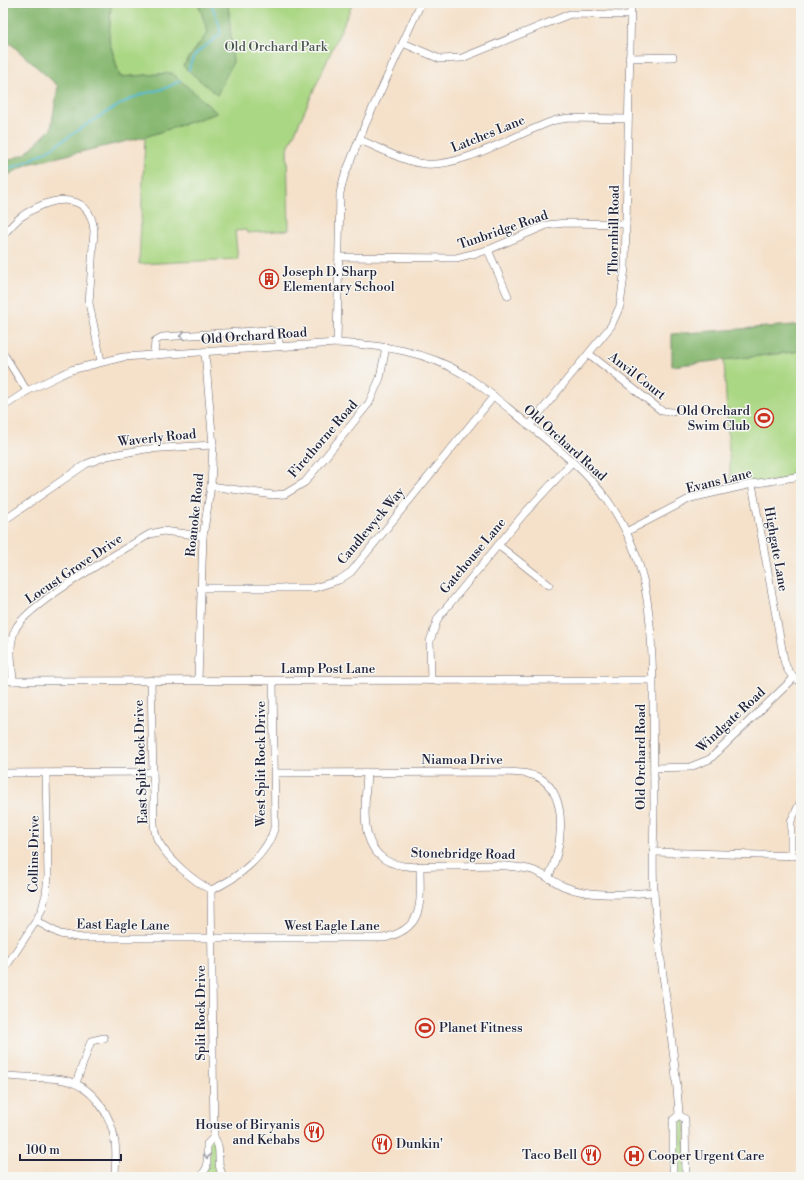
<svg xmlns="http://www.w3.org/2000/svg" width="804" height="1180" font-family="'Libre Bodoni',serif">
<style>
.green{fill:#aad783;stroke:#667c5f}
.forest{fill:#87b871;stroke:#546d56}
.lines{fill:none;stroke-linecap:round;stroke-linejoin:round}
.stream{stroke:#56bbd4;stroke-width:2}
.street-casing{stroke:#6c656d;stroke-width:8}
.street{stroke:#fff;stroke-width:7}
.oneway{stroke:#9c9ca7}
.labels{text-anchor:middle;dominant-baseline:central;stroke-width:3;stroke-linejoin:round;paint-order:stroke}
.park-label{font-size:13px;fill:#4b5851;stroke:#f6f6f2}
.street-label{font-size:13px;fill:#22223b;stroke:#f6f6f2}
.poi-label{font-size:13px;fill:#22223b;stroke:#f6f6f2;text-anchor:start}
</style>
<rect width="100%" height="100%" fill="#f6f6f2"/>
<filter id="ink" filterUnits="userSpaceOnUse"><feTurbulence type="fractalNoise" baseFrequency=".025" numOctaves="2"/><feDisplacementMap in="SourceGraphic" scale="8" xChannelSelector="R" yChannelSelector="G"/><feConvolveMatrix kernelMatrix="1 2 1 2 8 2 1 2 1" color-interpolation-filters="sRGB"/></filter>
<filter id="wash" filterUnits="userSpaceOnUse"><feTurbulence type="fractalNoise" baseFrequency=".012" numOctaves="4" result="noise"/><feDisplacementMap in="SourceGraphic" scale="16" xChannelSelector="R" yChannelSelector="G"/><feGaussianBlur stdDeviation="0.9" result="paint"/><feColorMatrix in="noise" values="0 0 0 0 0 0 0 0 0 0 0 0 0 0 0 0 0 1.4 0 .05"/><feComposite in="paint" operator="in"/></filter>
<g filter="url(#wash)">
<rect width="100%" height="100%" fill="#f5e1ca"/>
<g class="green">
<polygon points="111,3 198,3 208,32 183,66 233,62 228,3 353,3 287,150 289,230 247,233 246,230 235,231 238,259 139,264 145,137 217,113 172,73 120,77 109,40"/>
<polygon points="801,351 801,476 731,489 724,360"/>
<polygon points="679,1115 685,1119 686,1177 673,1177 673,1120"/>
<polygon points="214,1137 224,1177 201,1177 204,1174 207,1144"/>
</g>
<g class="forest">
<polygon points="3,3 111,3 109,40 120,77 172,73 217,113 145,137 28,164 3,178 3,162 25,154 51,129 58,86 3,37"/>
<polygon points="198,3 228,3 233,62 217,95 183,66 208,32"/>
<polygon points="794,325 801,327 801,351 672,366 672,334"/>
</g>
<g class="lines">
<g class="stream">
<path d="M 189,70 C 191,51 208,46 220,34 L 220,27 L 211,3"/>
<path d="M 3,170 C 46,159 77,127 116,107 C 124,102 134,97 143,94 C 157,90 169,89 180,80"/>
</g>
</g>
</g>
<g filter="url(#ink)">
<g class="lines">
<g class="street-casing">
<g id="street">
<polyline points="403,43 440,59 462,58 570,14 630,15"/>
<polyline points="629,58 673,57"/>
<path d="M 360,140 C 380,148 403,162 426,164 C 464,167 519,132 556,120 L 569,118 L 628,119"/>
<path d="M 3,235 C 9,229 14,222 21,217 C 46,198 90,187 94,231 L 89,303 L 101,361"/>
<polyline points="488,250 508,296"/>
<polyline points="339,257 456,258 488,250 547,225 565,223 626,224"/>
<polyline points="337,343 340,193 344,177 365,125 421,3"/>
<polyline points="3,353 27,391"/>
<polyline points="589,354 662,411 672,412"/>
<path d="M 154,355 L 155,341 L 162,337 L 268,330 C 277,332 278,338 280,346"/>
<path d="M 3,407 L 27,391 L 71,370 L 123,357 L 337,343 C 382,345 426,351 465,375 C 486,389 506,406 525,422 C 554,446 586,470 608,501 C 650,561 651,618 653,688 C 653,726 654,764 654,802 C 654,832 652,863 654,893 C 659,967 675,1040 679,1115"/>
<polyline points="529,426 611,326 620,306 625,268 631,3"/>
<path d="M 752,484 L 784,660 C 786,670 792,677 801,682"/>
<polyline points="211,486 273,495 285,494 305,482 369,403 380,378 386,347"/>
<polyline points="3,521 86,464 107,456 146,449 213,445"/>
<polyline points="626,532 691,498 752,484 801,476"/>
<polyline points="498,545 549,585"/>
<polyline points="200,588 314,588 339,580 351,572 494,396"/>
<path d="M 151,680 C 152,719 152,757 154,796 C 154,810 152,828 158,841 C 168,859 193,881 211,890"/>
<polyline points="198,680 203,536 211,486 213,445 205,352"/>
<polyline points="3,681 653,680"/>
<path d="M 13,681 C 12,664 8,646 15,630 C 25,605 123,550 150,534 L 163,531 L 203,536"/>
<polyline points="431,681 430,641 438,618 523,515 572,462"/>
<polyline points="654,768 690,767 710,759 794,678"/>
<polyline points="3,773 153,772"/>
<path d="M 275,773 L 508,772 C 520,773 533,773 543,780 C 570,801 561,852 548,878"/>
<path d="M 367,773 C 366,797 359,836 379,855 C 395,871 424,866 446,866 C 473,866 501,863 528,869 C 540,871 552,881 563,886 C 592,898 624,894 654,892"/>
<polyline points="653,852 801,856"/>
<polyline points="791,856 791,821 801,801"/>
<path d="M 211,890 L 214,1137 C 224,1151 214,1164 224,1177"/>
<path d="M 211,890 C 237,879 269,854 275,825 L 273,681"/>
<path d="M 36,921 L 60,934 L 82,938 L 384,938 C 426,928 420,902 420,866"/>
<polyline points="3,971 36,921 42,909 46,894 48,876 46,773"/>
<path d="M 3,1075 C 23,1079 44,1076 64,1080 C 93,1086 112,1115 115,1143 C 117,1154 115,1166 115,1177"/>
<polyline points="76,1083 91,1041 104,1038"/>
<polyline points="679,1115 685,1119 686,1177"/>
<polyline points="201,1177 207,1167 207,1144 214,1137"/>
<polyline points="673,1177 673,1120 679,1115"/>
</g>
</g>
<use href="#street" class="street"/>
</g>
<defs><path id="oneway-chevron" d="M-2-3.5L2.5 0L-2 3.5" fill="none" stroke-width="1.6" stroke-linecap="round" stroke-linejoin="round"/></defs>
<g class="oneway">
<use href="#oneway-chevron" transform="translate(182 336) rotate(176)"/>
<use href="#oneway-chevron" transform="translate(207 1156) rotate(89)"/>
</g>
</g>
<defs>
<g id="building-ring" transform="scale(1)"><circle r="9.5" fill="#f6f6f2" stroke="#c8321e" stroke-width="1.5"/><path d="M-4-6H4V6H1V3H-1V6H-4ZM-2.5-4.3h1.7v1.8h-1.7ZM.8-4.3h1.7v1.8H.8ZM-2.5-1h1.7V.8h-1.7ZM.8-1h1.7V.8H.8Z" fill="#c8321e"/></g>
<g id="stadium-ring" transform="scale(1)"><circle r="9.5" fill="#f6f6f2" stroke="#c8321e" stroke-width="1.5"/><path d="M0-5a6.5 5 0 1 0 0 10a6.5 5 0 1 0 0-10ZM-3.5-1.8h7v3.6h-7Z" fill="#c8321e"/></g>
<g id="restaurant-ring" transform="scale(1)"><circle r="9.5" fill="#f6f6f2" stroke="#c8321e" stroke-width="1.5"/><path d="M-5-6h1v4h1v-4h1v4h1v-4h1v5L-1.5 .5V6h-2V.5L-5-1ZM5-6V6H3V1.5H1.5Q1.5-4 5-6Z" fill="#c8321e"/></g>
<g id="hospital-ring" transform="scale(1)"><circle r="9.5" fill="#f6f6f2" stroke="#c8321e" stroke-width="1.5"/><path d="M-5-5h3v3.5h4V-5h3V5h-3V1.5h-4V5h-3Z" fill="#c8321e"/></g>
</defs>
<g fill-rule="evenodd">
<use href="#building-ring" x="269" y="279"/>
<use href="#stadium-ring" x="764" y="418"/>
<use href="#stadium-ring" x="425" y="1028"/>
<use href="#restaurant-ring" x="314" y="1132"/>
<use href="#restaurant-ring" x="382" y="1144"/>
<use href="#restaurant-ring" x="591" y="1155"/>
<use href="#hospital-ring" x="634" y="1156"/>
</g>
<g class="labels">
<g class="park-label">
<text x="276" y="47">Old Orchard Park</text>
</g>
<g class="street-label">
<text transform="translate(488 134) rotate(-22)">Latches Lane</text>
<text transform="translate(503 230) rotate(-19)">Tunbridge Road</text>
<text transform="translate(614 230) rotate(-89)">Thornhill Road</text>
<text transform="translate(254 336) rotate(-4)">Old Orchard Road</text>
<text transform="translate(637 376) rotate(38)">Anvil Court</text>
<text transform="translate(157 438) rotate(-6)">Waverly Road</text>
<text transform="translate(323 439) rotate(-49)">Firethorne Road</text>
<text transform="translate(565 443) rotate(42)">Old Orchard Road</text>
<text transform="translate(719 481) rotate(-14)">Evans Lane</text>
<text transform="translate(195 515) rotate(-84)">Roanoke Road</text>
<text transform="translate(371 526) rotate(-50)">Candlewyck Way</text>
<text transform="translate(776 549) rotate(80)">Highgate Lane</text>
<text transform="translate(473 556) rotate(-50)">Gatehouse Lane</text>
<text transform="translate(74 569) rotate(-34)">Locust Grove Drive</text>
<text x="328" y="669">Lamp Post Lane</text>
<text transform="translate(731 720) rotate(-43)">Windgate Road</text>
<text transform="translate(641 757) rotate(-90)">Old Orchard Road</text>
<text x="462" y="760">Niamoa Drive</text>
<text transform="translate(141 762) rotate(-92)">East Split Rock Drive</text>
<text transform="translate(261 764) rotate(-90)">West Split Rock Drive</text>
<text transform="translate(34 854) rotate(-89)">Collins Drive</text>
<text transform="translate(463 854) rotate(1)">Stonebridge Road</text>
<text transform="translate(123 925) rotate(1)">East Eagle Lane</text>
<text x="332" y="926">West Eagle Lane</text>
<text transform="translate(201 1013) rotate(-90)">Split Rock Drive</text>
</g>
<g class="poi-label">
<text x="283" y="272">Joseph D. Sharp<tspan x="283" dy="15">Elementary School</tspan></text>
<text x="750" y="411" text-anchor="end">Old Orchard<tspan x="750" dy="15">Swim Club</tspan></text>
<text x="439" y="1028">Planet Fitness</text>
<text x="300" y="1125" text-anchor="end">House of Biryanis<tspan x="300" dy="15">and Kebabs</tspan></text>
<text x="396" y="1144">Dunkin'</text>
<text x="577" y="1155" text-anchor="end">Taco Bell</text>
<text x="648" y="1156">Cooper Urgent Care</text>
</g>
</g>
<rect width="804" height="1180" fill="none" stroke="#f6f6f2" stroke-width="16"/>
<path d="M20 1154v6h101v-6" fill="none" stroke="#22223b" stroke-width="2"/>
<text x="26" y="1154" font-size="12" fill="#22223b" stroke="#f6f6f2" stroke-width="3" paint-order="stroke">100 m</text>
</svg>
